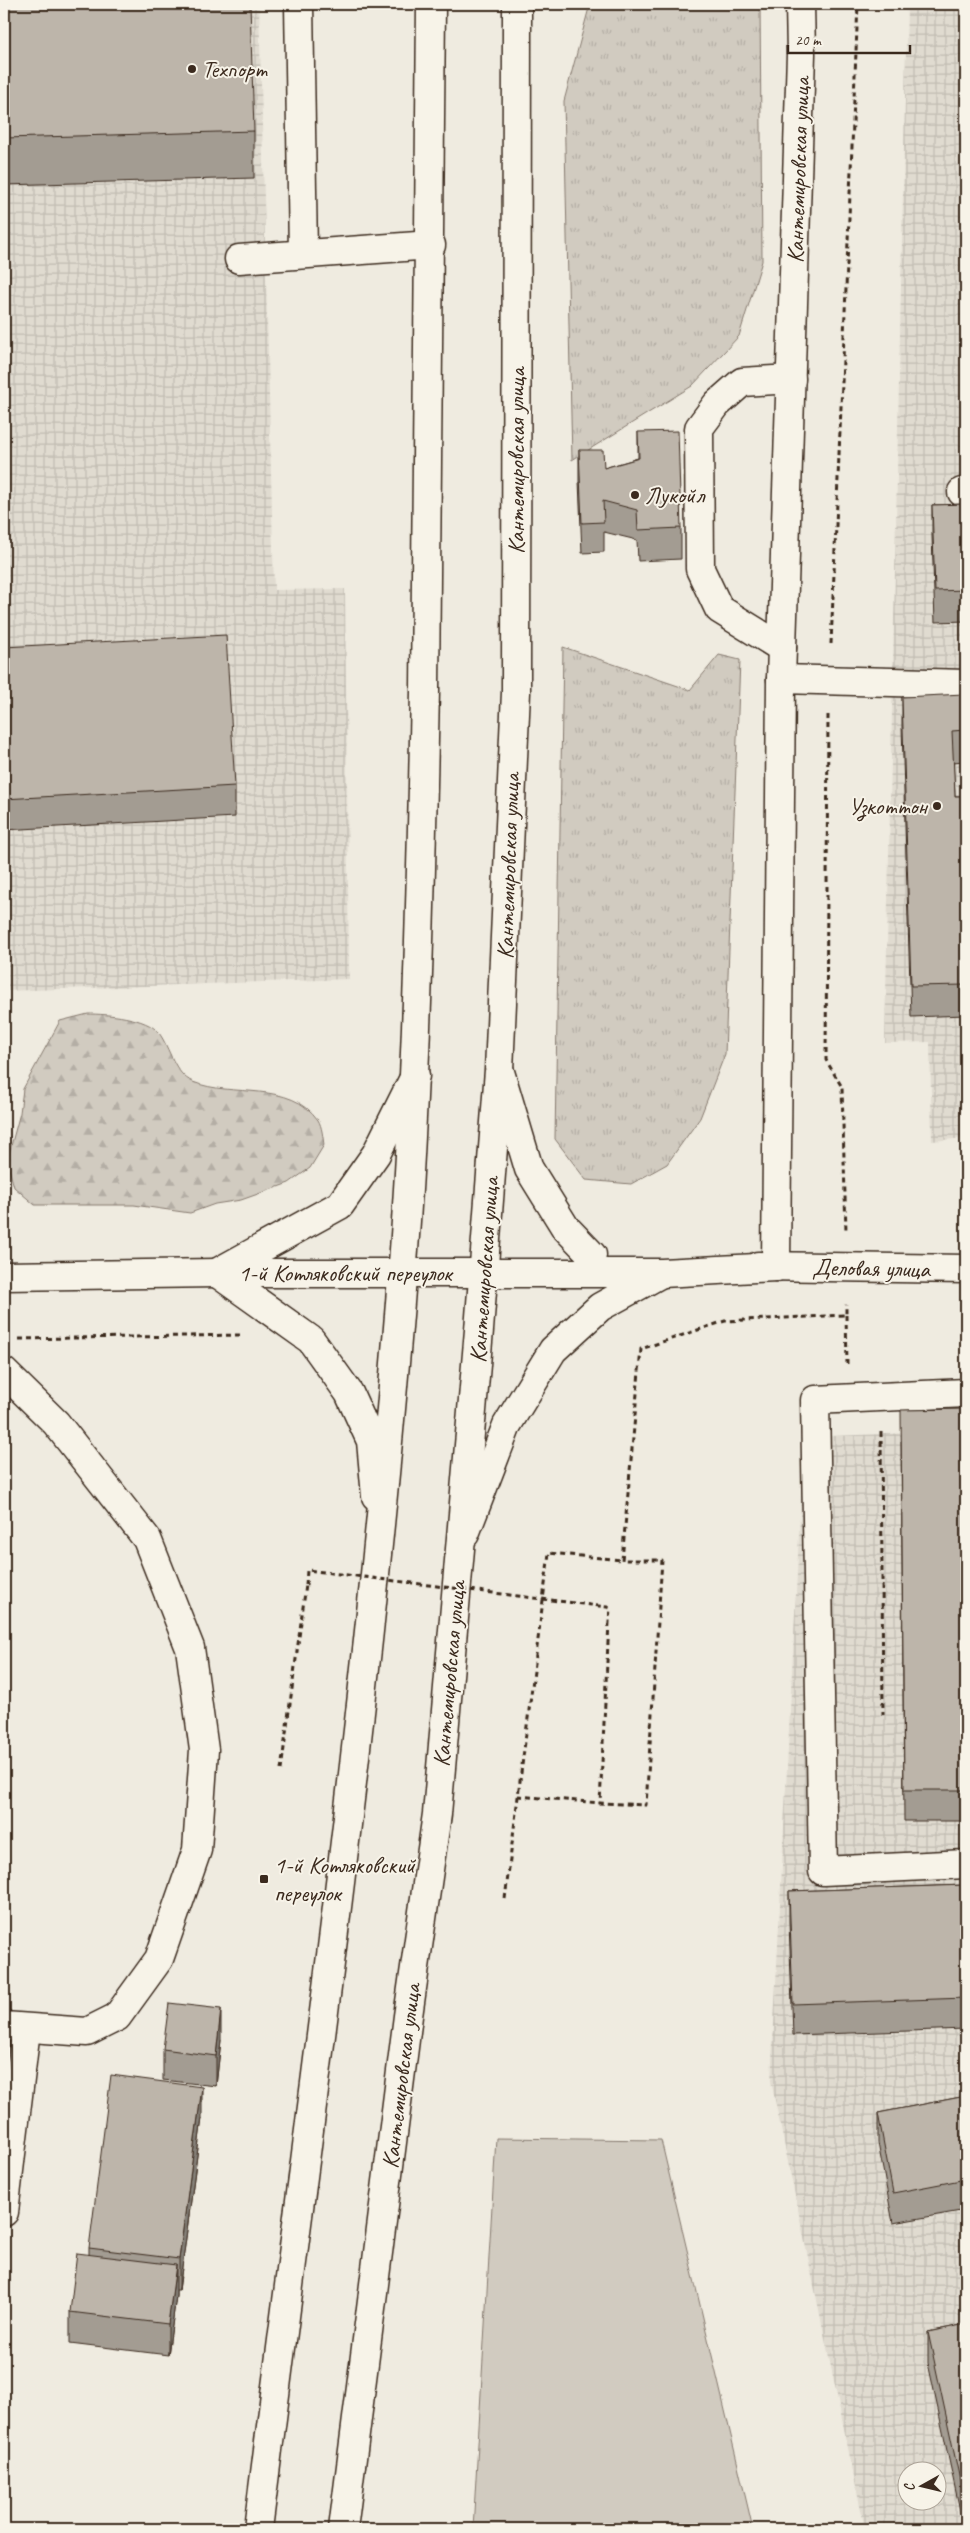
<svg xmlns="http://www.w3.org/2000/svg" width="970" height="2533" font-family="Caveat,sans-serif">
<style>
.industrial{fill:url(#industrial-grid);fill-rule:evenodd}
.grass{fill:url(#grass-tufts);stroke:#867a6f}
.forest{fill:url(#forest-firs);stroke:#867a6f}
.pitch{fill:#d1cbc0;stroke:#867a6f}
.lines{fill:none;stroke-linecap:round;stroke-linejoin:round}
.minor-casing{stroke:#3b2a1e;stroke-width:31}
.major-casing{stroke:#3b2a1e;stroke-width:31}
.path{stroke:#3b2a1e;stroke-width:3;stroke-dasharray:5 4;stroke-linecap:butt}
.minor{stroke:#f7f3e8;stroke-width:28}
.major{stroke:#f7f3e8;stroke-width:28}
.path-bridge{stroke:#3b2a1e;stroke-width:3;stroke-dasharray:5 4;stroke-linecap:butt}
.wall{fill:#a39c92;stroke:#3b2a1e}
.shaded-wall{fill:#847f77;stroke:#3b2a1e}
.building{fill:#bdb5aa;stroke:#3b2a1e}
.poi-dot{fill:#3b2a1e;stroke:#f7f3e8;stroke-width:2}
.labels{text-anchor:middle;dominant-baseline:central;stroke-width:4;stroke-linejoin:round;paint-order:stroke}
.poi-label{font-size:24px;fill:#3b2a1e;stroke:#f7f3e8;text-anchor:start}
.street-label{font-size:24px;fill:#3b2a1e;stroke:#f7f3e8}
</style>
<defs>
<pattern id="industrial-grid" width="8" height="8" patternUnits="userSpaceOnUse" patternTransform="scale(1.25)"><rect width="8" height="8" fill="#e0dbd0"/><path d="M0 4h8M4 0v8" fill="none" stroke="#c1bcb2"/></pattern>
<pattern id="grass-tufts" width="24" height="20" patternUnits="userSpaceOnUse" patternTransform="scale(1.25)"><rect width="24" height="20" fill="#d1cbc0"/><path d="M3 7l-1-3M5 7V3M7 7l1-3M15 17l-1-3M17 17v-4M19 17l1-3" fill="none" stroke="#b4aea5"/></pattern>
<pattern id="forest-firs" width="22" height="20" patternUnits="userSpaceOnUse" patternTransform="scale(1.25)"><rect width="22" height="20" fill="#d1cbc0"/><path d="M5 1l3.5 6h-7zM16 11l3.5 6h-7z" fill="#b4aea5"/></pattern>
</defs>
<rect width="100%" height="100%" fill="#efebe0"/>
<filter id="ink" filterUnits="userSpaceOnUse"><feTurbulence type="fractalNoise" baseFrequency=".02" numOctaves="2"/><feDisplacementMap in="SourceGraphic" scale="10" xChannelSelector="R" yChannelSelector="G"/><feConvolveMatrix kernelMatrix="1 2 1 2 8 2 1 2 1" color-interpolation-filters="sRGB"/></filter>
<g filter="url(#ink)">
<g class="industrial">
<polygon points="4,4 259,4 274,590 345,589 349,979 4,991"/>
<polygon points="907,4 966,4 966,1138 932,1141 930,1042 885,1043"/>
<path d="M 966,1431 L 966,2529 L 865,2529 L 771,2081 L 804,1437 ZM 908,2470 L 938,2470 L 938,2500 L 908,2500 Z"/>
</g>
<g class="grass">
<polygon points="590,4 760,4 762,261 739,336 692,386 572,460 564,101"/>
<polygon points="563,647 690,690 719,655 740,660 725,1054 700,1118 667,1164 631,1184 586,1180 555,1139"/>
</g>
<path class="forest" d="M 88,1014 C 106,1014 147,1017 159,1033 C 170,1048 174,1074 193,1082 C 232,1098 290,1080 318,1120 C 322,1126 323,1138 324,1145 L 310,1168 L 289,1183 L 241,1200 L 215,1204 L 190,1213 L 134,1205 L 35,1205 L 14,1187 L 7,1161 L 20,1113 L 23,1089 L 60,1021 Z"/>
<polygon class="pitch" points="496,2138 661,2140 753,2529 473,2529"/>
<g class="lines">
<g class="minor-casing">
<g id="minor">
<polyline points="299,4 303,253"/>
<polyline points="239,259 431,245"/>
<polyline points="962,492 966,492"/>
<polyline points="782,648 719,609 700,569 699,428 717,404 742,382 791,379"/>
<polyline points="781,679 966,684"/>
<polyline points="500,1072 529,1169 565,1227 592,1255"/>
<polyline points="758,1266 966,1269"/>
<polyline points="776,1267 781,679 801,54 800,4"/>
<polyline points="218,1272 340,1205 376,1154 415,1076"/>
<polyline points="217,1273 311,1340 349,1393 371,1441 376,1496"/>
<polyline points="4,1276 217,1273 662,1273 776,1267"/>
<polyline points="4,1372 56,1423 147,1539 190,1648 204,1750 197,1850 159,1959 117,2017 87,2032 4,2026"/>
<polyline points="966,1393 815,1400 823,1871 966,1864"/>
<polyline points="465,1534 507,1425 553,1350 600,1307 658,1275"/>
<polyline points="4,2212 26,2029"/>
</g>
</g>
<g class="major-casing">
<g id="major">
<path d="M 258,2529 C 310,2112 370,1696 402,1277 C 417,1082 421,887 425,691 C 429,462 431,233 431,4"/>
<polyline points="343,2529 408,2016 437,1814 479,1330 499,1070 516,692 517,4"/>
</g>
</g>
<g class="path">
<polyline points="831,644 858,4"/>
<polyline points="828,715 826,1060 842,1087 846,1232"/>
<polyline points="846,1315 847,1364"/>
<polyline points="19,1339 241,1335"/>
<polyline points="881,1432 883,1715"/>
<polyline points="609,1622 600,1803 646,1805 662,1560 622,1560 641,1349 725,1321 846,1315 846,1304"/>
<polyline points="281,1770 306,1585"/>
<polyline points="518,1796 600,1803"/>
<polyline points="505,1899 549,1553 622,1560"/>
</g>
<use href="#minor" class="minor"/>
<use href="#major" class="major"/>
<polyline class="path-bridge" points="306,1585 307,1570 607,1607 610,1608 609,1622"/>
</g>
<g class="wall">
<polygon points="4,4 254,131 254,178 4,185"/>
<polygon points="638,432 681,528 681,559 638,561 637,540 604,532 604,552 582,553 579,481 579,450 604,468 638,458"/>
<polygon points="966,504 966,621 935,622 932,536 932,505"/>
<polygon points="4,647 235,786 235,817 4,830"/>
<polygon points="902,697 965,730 965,761 953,762 955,796 966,796 966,1015 911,1017 902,727"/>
<polygon points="966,1409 966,1821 904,1821 901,1441"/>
<polygon points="966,1885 966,2029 793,2035 789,1922 789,1891"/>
<polygon points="221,2040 216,2086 163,2080 163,2049"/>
<polygon points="966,2096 966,2210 893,2223 878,2143 878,2113"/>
<polygon points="202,2118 179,2290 176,2290 176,2296 168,2355 70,2343 70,2312 89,2255 89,2248"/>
<polygon points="966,2324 966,2529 964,2529 928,2363 928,2332"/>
</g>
<g class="shaded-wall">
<polygon points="221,2009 221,2040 216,2086 216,2056"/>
<polygon points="202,2087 202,2118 179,2290 179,2259"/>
<polygon points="176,2265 176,2296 168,2355 168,2324"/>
</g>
<g class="building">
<polygon points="4,4 250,4 254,131 4,138"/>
<polygon points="678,431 681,528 638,530 637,510 603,501 604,522 582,523 579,450 603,450 604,468 639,458 638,432"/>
<polygon points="966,504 966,590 935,591 932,505"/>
<polygon points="226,635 235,786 4,799 4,647"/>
<polygon points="964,694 965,730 952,731 955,796 966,796 966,985 911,986 902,697"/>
<polygon points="966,1409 966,1790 904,1790 901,1410"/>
<polygon points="966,1885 966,1998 793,2004 789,1891"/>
<polygon points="169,2003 221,2009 216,2056 163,2049"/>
<polygon points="111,2075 202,2087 179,2259 89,2248"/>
<polygon points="966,2096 966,2179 893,2193 878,2113"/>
<polygon points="77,2253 176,2265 168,2324 70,2312"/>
<polygon points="966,2324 966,2508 928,2332"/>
</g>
</g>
<g class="poi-dot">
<circle cx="192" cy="69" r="5"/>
<circle cx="635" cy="495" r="5"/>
<circle cx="937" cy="806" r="5"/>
<rect x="259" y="1874" width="10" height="10" rx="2.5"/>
</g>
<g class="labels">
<g class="poi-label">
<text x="202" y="69">Техпорт</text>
<text x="645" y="495">Лукойл</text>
<text x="927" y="806" text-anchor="end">Узкоттон</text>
<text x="274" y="1865">1-й Котляковский<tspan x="274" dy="28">переулок</tspan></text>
</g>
<g class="street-label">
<text transform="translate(798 170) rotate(-88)">Кантемировская улица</text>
<text transform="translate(516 461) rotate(-90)">Кантемировская улица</text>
<text transform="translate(508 866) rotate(-88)">Кантемировская улица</text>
<text transform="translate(871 1268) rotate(1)">Деловая улица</text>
<text transform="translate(484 1270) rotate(-86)">Кантемировская улица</text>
<text x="345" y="1273">1-й Котляковский переулок</text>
<text transform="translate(449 1674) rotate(-85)">Кантемировская улица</text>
<text transform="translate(401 2076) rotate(-83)">Кантемировская улица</text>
</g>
</g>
<rect width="970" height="2533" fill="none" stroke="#f7f3e8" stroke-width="20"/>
<rect x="10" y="10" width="950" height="2513" fill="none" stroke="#3b2a1e" stroke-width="2" filter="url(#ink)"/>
<g transform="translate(922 2486) rotate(262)"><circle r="24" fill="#f7f3e8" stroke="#aca397"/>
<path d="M0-4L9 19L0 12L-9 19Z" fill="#3b2a1e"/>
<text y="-8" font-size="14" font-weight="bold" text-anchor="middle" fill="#3b2a1e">С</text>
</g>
<path d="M788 45v8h122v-8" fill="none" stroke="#3b2a1e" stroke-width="2.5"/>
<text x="795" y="45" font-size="15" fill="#3b2a1e" stroke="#f7f3e8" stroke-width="4" paint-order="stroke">20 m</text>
</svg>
